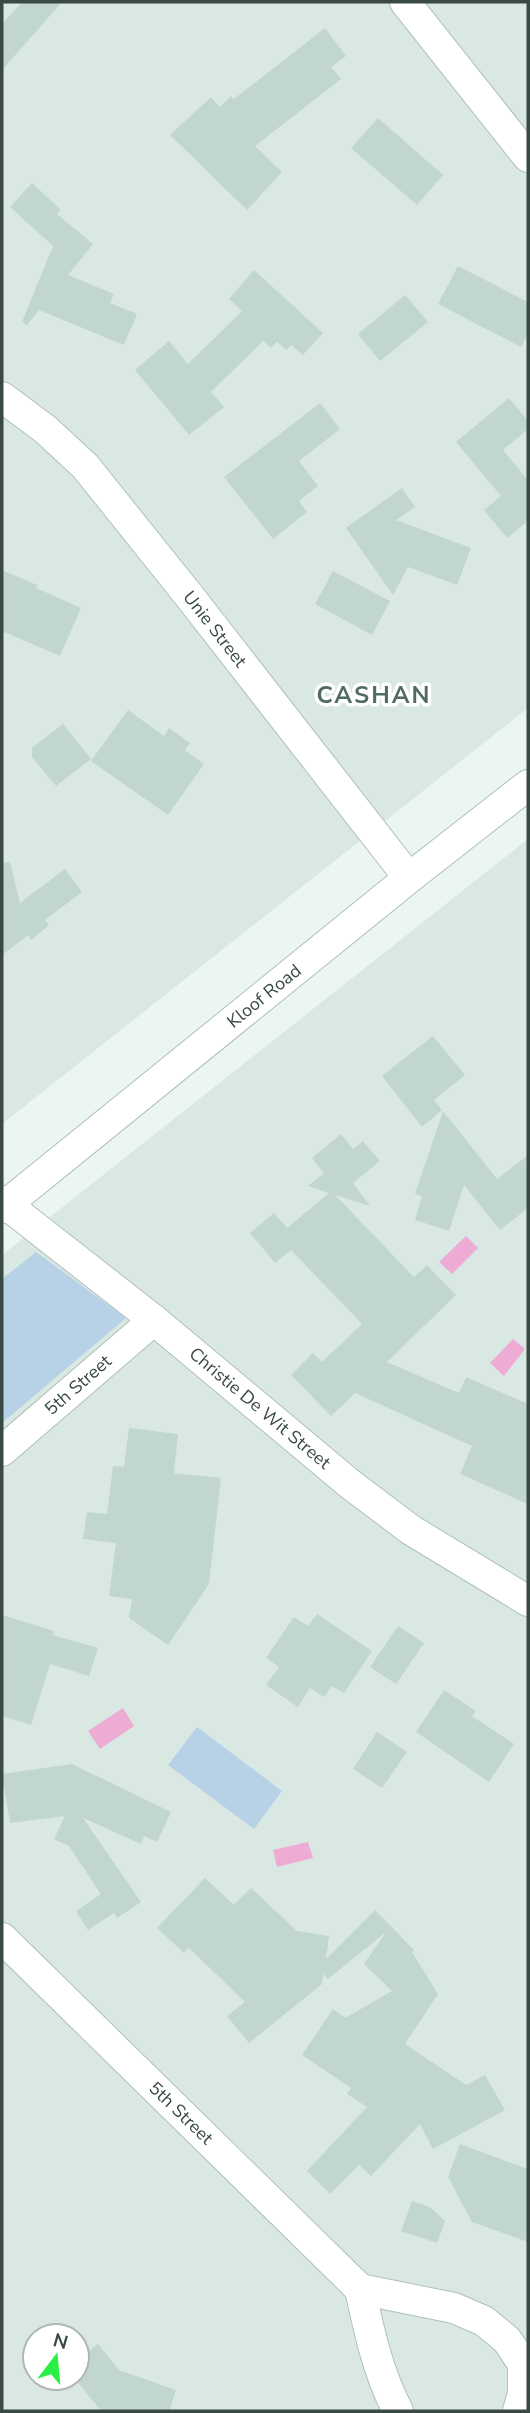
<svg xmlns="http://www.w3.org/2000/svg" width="530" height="2413" font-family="'Nunito Sans',sans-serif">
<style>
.residential{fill:#dae8e4;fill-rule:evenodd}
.green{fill:#b7d1e7}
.water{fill:#eeabd3}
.building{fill:#c1d6ce}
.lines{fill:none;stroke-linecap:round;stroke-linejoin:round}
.street-casing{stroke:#aec0ba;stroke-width:32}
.street{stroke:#fff;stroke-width:30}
.labels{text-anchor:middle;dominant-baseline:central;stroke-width:7;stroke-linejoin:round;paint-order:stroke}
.street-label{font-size:18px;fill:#394943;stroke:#fff}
.district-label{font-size:24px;font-weight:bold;letter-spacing:2px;fill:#516b61;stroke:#fff}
</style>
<rect width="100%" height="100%" fill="#ebf5f2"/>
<g class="residential">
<polygon points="2,2 528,2 528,708 2,1124"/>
<path d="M 528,839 L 528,2411 L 2,2411 L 2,1255 ZM 35,2336 L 77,2336 L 77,2378 L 35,2378 Z"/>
</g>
<g class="green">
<polygon points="36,1252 126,1318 2,1423 2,1279"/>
<polygon points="197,1727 282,1791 254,1829 168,1765"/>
</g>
<g class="water">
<polygon points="466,1236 478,1248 452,1274 439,1262"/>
<polygon points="513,1339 525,1349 504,1376 490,1363"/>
<polygon points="123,1708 134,1726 100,1749 88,1731"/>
<polygon points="308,1842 313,1858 277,1867 273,1850"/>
</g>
<g class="building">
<polygon points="22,2 62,2 2,70 2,24"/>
<polygon points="325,28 346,56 331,67 341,79 255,146 282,172 247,210 170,135 211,97 220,107 231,96 234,99"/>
<polygon points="378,118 443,175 417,205 351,148"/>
<polygon points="32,183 61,210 57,214 93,244 68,275 114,294 110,303 137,314 124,345 39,310 27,325 22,322 53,246 10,207"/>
<polygon points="458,266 528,302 528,334 521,347 438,304"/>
<polygon points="254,270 323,333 303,355 291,345 286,350 277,342 271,348 263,341 211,392 224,407 189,435 135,370 169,341 188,364 242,311 229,299"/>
<polygon points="405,295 428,322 380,361 358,334"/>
<polygon points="509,398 528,421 528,429 503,450 528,480 528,521 507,538 484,510 501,496 456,442"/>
<polygon points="320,403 340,429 299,461 318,486 299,501 307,512 273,539 224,477"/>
<polygon points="402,488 415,507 396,520 471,548 457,585 408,567 393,595 346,528"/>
<polygon points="2,570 37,585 36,588 81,608 60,656 2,631"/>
<polygon points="333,571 390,601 372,635 315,604"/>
<polygon points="128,710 164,736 169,728 190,743 185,750 204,764 168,815 91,761"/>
<polygon points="63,724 91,759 56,786 32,757 32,748"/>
<polygon points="10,862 20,903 65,869 82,892 45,920 49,925 31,940 28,935 2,955 2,863"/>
<polygon points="433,1036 465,1075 434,1100 442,1110 422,1127 382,1076"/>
<polygon points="443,1111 497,1179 528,1155 528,1208 500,1230 464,1185 449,1231 415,1220 422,1196 415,1194"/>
<polygon points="341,1134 353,1149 363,1141 380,1161 353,1183 370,1206 335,1195 414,1277 427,1265 456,1295 387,1362 459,1393 466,1377 528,1404 528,1504 460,1474 472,1446 355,1393 331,1416 291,1375 313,1353 322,1362 362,1324 291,1250 275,1263 250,1233 274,1213 287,1228 329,1193 308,1186 324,1173 312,1158"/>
<polygon points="129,1428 178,1434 174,1473 221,1478 209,1584 168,1645 129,1618 132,1599 109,1596 116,1543 83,1539 87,1512 107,1514 113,1466 124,1467"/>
<polygon points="317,1614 372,1651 344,1693 332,1686 324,1697 310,1688 298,1707 266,1685 279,1667 266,1658 294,1617 308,1626"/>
<polygon points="2,1615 54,1631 53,1635 98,1648 89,1676 50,1664 31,1725 2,1716"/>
<polygon points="398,1626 424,1643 396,1684 370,1667"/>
<polygon points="444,1690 476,1711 472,1716 514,1744 489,1782 416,1732"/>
<polygon points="377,1732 407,1752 382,1788 353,1769"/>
<polygon points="72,1764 171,1812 157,1842 144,1836 141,1844 83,1818 141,1902 117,1918 114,1913 88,1930 76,1911 101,1894 69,1846 54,1839 65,1816 10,1823 2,1774"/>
<polygon points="205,1878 234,1905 251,1888 297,1931 329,1936 326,1959 375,1910 414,1950 412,1952 438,1994 405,2044 466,2085 485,2075 505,2110 433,2149 420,2124 371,2176 359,2165 330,2194 307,2171 367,2107 347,2094 351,2088 302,2055 333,2009 345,2018 392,1991 364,1964 386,1932 328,1979 323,1974 322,1984 249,2043 227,2016 245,2002 189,1948 184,1953 157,1928"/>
<polygon points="460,2144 528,2169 528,2242 472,2222 448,2177"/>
<polygon points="412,2201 430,2207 445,2221 437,2243 401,2231"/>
<polygon points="98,2344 119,2370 176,2390 169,2411 101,2411 77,2381 77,2361"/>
</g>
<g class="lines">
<g class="street-casing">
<g id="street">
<polyline points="405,2 528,157"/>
<polyline points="2,397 45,429 85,466 190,597 409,878"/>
<polyline points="2,1201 154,1320 350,1484 411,1530 528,1601"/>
<polyline points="2,1208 409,878 528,785"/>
<polyline points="2,1451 154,1320"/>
<polyline points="2,1938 360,2289 454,2308 484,2321 507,2340 523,2364 523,2393 518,2411"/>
<path d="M 360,2289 C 369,2331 378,2373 398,2411"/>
</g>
</g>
<use href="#street" class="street"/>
</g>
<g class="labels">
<g class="street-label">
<text transform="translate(215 629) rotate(52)">Unie Street</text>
<text transform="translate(264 996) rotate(-39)">Kloof Road</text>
<text transform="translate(78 1385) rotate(-41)">5th Street</text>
<text transform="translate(260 1408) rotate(40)">Christie De Wit Street</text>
<text transform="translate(181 2113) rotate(44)">5th Street</text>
</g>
<g class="district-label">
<text x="374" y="695">CASHAN</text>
</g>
</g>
<rect width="530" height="2413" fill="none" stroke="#394943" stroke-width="7"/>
<g transform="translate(56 2357) rotate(16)"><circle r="33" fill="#ffffff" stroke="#b0b6b4" stroke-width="2"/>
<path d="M0-5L12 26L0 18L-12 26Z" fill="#28f045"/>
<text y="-10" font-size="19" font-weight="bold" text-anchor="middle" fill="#394943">N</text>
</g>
</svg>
